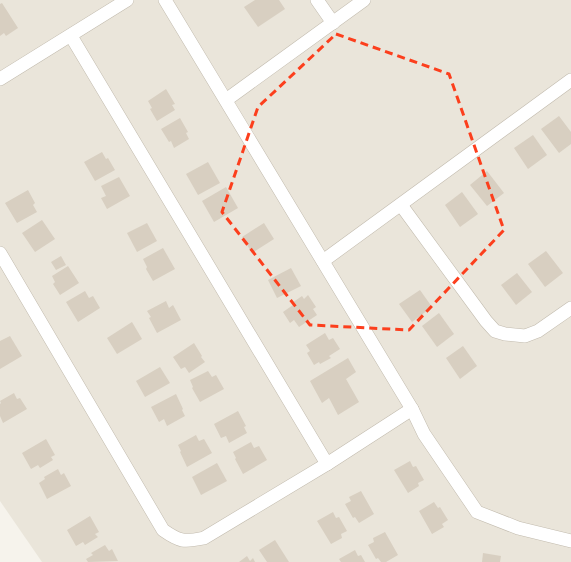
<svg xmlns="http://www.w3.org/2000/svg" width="571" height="562" font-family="'Asap Condensed',sans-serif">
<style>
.residential{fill:#eae5da}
.building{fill:#d8cfc1}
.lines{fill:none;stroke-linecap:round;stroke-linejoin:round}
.minor-casing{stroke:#c2bbae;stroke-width:14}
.minor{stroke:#fff;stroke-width:13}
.marked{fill:none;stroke:#fc3f1d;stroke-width:3;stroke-dasharray:8 5;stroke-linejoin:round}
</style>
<rect width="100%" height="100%" fill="#f6f3ec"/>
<polygon class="residential" points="0,0 571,0 571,562 42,562 0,501"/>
<g class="building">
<polygon points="255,0 279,0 285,9 258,27 244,7"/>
<polygon points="2,3 18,28 6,36 4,33 0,36 0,4"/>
<polygon points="166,89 175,104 172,105 175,110 157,121 150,109 152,108 148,101"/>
<polygon points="559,116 571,132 571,144 559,153 541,129"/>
<polygon points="180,118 188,132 186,133 189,139 174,148 171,141 169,142 161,129"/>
<polygon points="533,135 547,155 528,169 514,148"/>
<polygon points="102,152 106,159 108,158 115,170 95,181 84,162"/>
<polygon points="208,162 220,183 198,195 186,174"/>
<polygon points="487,171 504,193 487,206 470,185"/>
<polygon points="119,177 130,196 107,209 101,198 106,196 101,186"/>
<polygon points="226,187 238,208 214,222 202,201"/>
<polygon points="28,190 35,203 33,205 37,212 17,223 5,203"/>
<polygon points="462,192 478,214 460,227 445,205"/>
<polygon points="42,220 55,239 35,252 22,233"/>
<polygon points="147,223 157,241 137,252 127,233"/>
<polygon points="264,223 274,239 252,253 242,237"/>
<polygon points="163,248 175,269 153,281 146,269 147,267 143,259"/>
<polygon points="546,251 563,273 545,287 528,264"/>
<polygon points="61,256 66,265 56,270 51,262"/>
<polygon points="68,266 79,283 60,295 53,284 55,282 52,276"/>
<polygon points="291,268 301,286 277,298 268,280"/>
<polygon points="517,273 532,292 516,305 501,285"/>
<polygon points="420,290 432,307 412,322 399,304"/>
<polygon points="85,291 89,298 93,296 100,308 78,322 66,302"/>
<polygon points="308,295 316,307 313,309 317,315 299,327 294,320 290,323 283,312 293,305 292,303 302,296 304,299"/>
<polygon points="166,301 169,308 173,305 181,320 157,333 149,318 151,317 147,311"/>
<polygon points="439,313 454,334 437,347 422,326"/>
<polygon points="132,322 142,339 117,354 107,338"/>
<polygon points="325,333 329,340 333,338 340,349 329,356 331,358 320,364 319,362 314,365 307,353 310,351 306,345"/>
<polygon points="10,336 22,356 0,369 0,341"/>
<polygon points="194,343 202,356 201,357 205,362 189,373 185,367 181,369 173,357"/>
<polygon points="463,346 477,366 460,379 446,358"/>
<polygon points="348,358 356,372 346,379 359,402 338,415 329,398 322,403 310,381"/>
<polygon points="160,367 170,383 145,397 136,381"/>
<polygon points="208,371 212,377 216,375 224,389 200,402 192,388 193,387 190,380"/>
<polygon points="14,393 17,399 20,398 27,409 3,423 0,416 0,404 1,403 0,401"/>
<polygon points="176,394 183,409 182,410 185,416 167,426 164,419 159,422 151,407"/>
<polygon points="238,411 246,426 244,427 247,433 229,443 226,436 221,438 214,424"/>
<polygon points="196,435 199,441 204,439 212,453 187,467 180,452 181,451 178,445"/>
<polygon points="46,439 55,455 51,457 53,460 40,468 38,465 31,469 22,453"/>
<polygon points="251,442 254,448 259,446 267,460 243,474 235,459 236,458 233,452"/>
<polygon points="410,461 413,467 416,466 424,480 418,483 419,486 408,493 394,470"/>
<polygon points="217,463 227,481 201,495 192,477"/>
<polygon points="58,469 61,475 64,473 71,486 47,499 39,483 45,479 44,477"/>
<polygon points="361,491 374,514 359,523 355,517 353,518 345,504 351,501 349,497"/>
<polygon points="434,502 438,508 440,507 448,520 442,524 444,527 432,534 419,511"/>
<polygon points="333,512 336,518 339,517 347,531 341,534 342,538 331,544 317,521"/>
<polygon points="90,516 99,532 95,534 98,537 85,545 83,542 76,546 67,530"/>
<polygon points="385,532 398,555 386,562 381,562 378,558 376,559 368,545 374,542 373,538"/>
<polygon points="275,540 289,562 267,562 259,550"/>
<polygon points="105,545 109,551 112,549 118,561 88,562 86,559 93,555 91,553"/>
<polygon points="355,550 358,556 361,555 365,562 341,562 339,559"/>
<polygon points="483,553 501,556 500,562 482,562"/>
<polygon points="247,556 250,561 253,558 255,562 239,562"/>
</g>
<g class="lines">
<g class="minor-casing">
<g id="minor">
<polyline points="165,0 412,409 424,434 477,512 518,528 571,541"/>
<polyline points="317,0 333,23"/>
<polyline points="71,36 327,464"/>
<polyline points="0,79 127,0"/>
<polyline points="226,100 364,0"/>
<polyline points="401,205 486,321 495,331 505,334 525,336 538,331 571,308"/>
<path d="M 0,253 L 163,530 C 180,542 184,542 204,538 L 327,464 L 412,409"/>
<polyline points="323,261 571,80"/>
</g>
</g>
<use href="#minor" class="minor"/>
</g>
<path class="marked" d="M 336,34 L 449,74 L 504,230 L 409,330 L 310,325 L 222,212 L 258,107 Z"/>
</svg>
